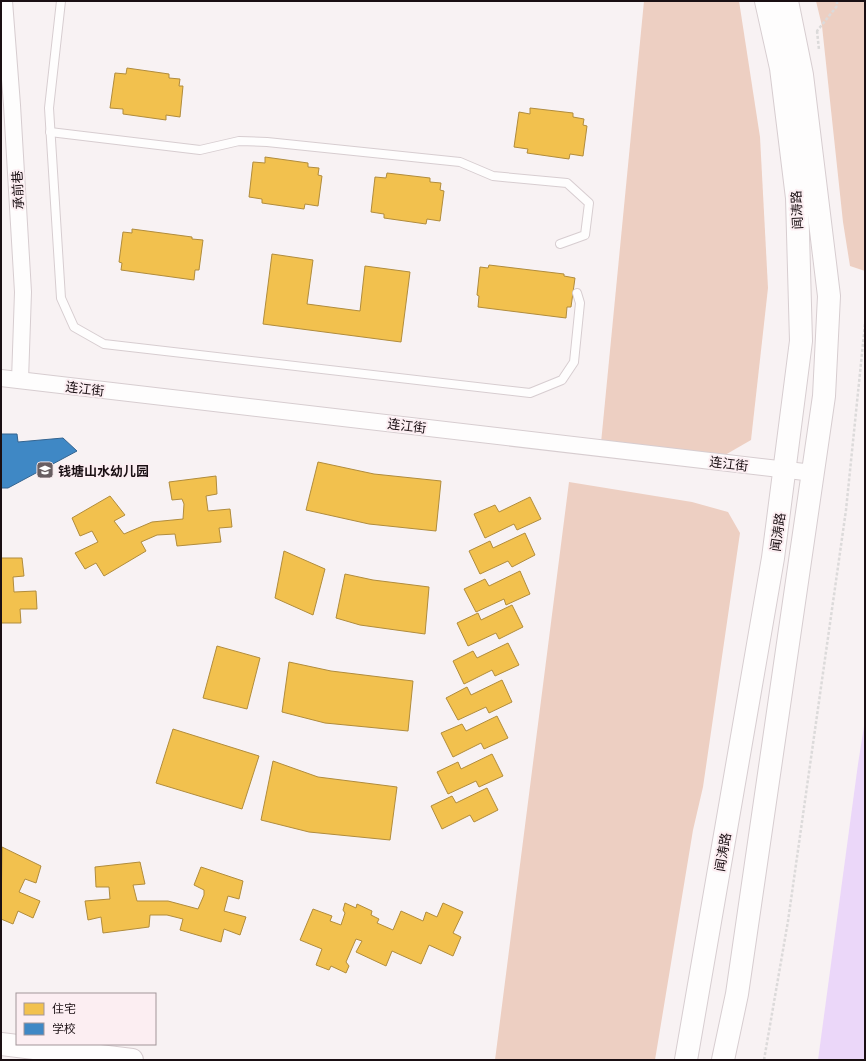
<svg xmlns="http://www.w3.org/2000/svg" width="866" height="1061" font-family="Literata,'Noto Sans SC',serif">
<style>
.green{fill:#edcfc2}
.water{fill:#ebd7f9}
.homes{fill:#f2c14e;stroke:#b18c3c}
.schools{fill:#3f88c5;stroke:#346490}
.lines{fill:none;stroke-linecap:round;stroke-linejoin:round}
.service-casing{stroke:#d7cdd0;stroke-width:10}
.minor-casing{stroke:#d7cdd0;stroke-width:18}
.secondary-casing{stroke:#d7cdd0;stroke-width:24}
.primary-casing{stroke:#d7cdd0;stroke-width:24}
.path{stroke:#dcdada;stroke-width:2.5;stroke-dasharray:3 2;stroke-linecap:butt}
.service{stroke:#fefdfd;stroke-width:8}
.minor{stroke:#fefdfd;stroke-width:16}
.secondary{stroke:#fefdfd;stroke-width:22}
.primary{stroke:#fefdfd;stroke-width:22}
.labels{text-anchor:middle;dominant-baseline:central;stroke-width:4;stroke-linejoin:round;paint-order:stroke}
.street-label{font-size:13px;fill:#1a0f13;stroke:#fceef2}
.poi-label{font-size:13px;font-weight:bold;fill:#1a0f13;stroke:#fceef2;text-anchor:start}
</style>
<rect width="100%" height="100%" fill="#f8f2f3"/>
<g class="green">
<polygon points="644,1 739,1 760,137 768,288 751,440 725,455 601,443"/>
<polygon points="816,1 865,1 865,271 850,266 843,222 822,26"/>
<polygon points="569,482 692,502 728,512 740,533 703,787 693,830 655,1060 495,1060"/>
</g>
<polygon class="water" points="865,720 865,1060 818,1060 858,764"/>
<g class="homes">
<polygon points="127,68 169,74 169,78 180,79 179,86 183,86 180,117 166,115 166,120 123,114 123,109 110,108 115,73 126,74"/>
<polygon points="530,108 573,113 573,117 584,119 583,125 587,126 583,156 570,154 569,159 527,153 528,149 514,147 519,112 530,114"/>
<polygon points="265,157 308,163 308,167 319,168 318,175 322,176 318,206 305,204 304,209 262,203 262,199 249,197 253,162 265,163"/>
<polygon points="387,173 430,178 430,182 441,183 440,190 444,191 440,221 427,219 426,224 384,218 384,214 371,212 375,177 386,178"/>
<polygon points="132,229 192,237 192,239 203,240 199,270 195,270 194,280 121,270 122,263 119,262 123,232 132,233"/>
<polygon points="272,254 313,260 307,304 360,311 365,266 410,272 401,342 263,324"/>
<polygon points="489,265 564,274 564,276 575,278 571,307 567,307 566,318 478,307 479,296 477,295 480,267 488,268"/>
<polygon points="318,462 374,474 441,481 436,531 369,524 306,510"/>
<polygon points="216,476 217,494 206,496 208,511 230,509 232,527 219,528 221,542 177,546 175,534 157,535 141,542 146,551 104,576 96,563 85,569 75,553 98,542 92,531 80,536 72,518 110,496 125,515 114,521 124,534 152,522 183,519 184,504 182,499 172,500 169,482"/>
<polygon points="530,497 541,519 517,530 514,524 485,538 474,514 495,505 499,512"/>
<polygon points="525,533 535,555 512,567 508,561 480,574 469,551 490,541 493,548"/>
<polygon points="284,551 325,569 313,615 275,598"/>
<polygon points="1,558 22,558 24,576 13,577 14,592 36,591 37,609 20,609 21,623 1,623"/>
<polygon points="520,571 530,594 506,605 504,599 476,612 464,589 485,579 489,586"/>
<polygon points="345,574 373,580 429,587 425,634 360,625 336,618"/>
<polygon points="512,605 523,627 499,639 496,633 468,646 457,623 478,613 481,620"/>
<polygon points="508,643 519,665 495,676 492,670 464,684 453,661 473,651 477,658"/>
<polygon points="217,646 260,658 247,709 203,698"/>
<polygon points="289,662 331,671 413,681 408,731 325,723 282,712"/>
<polygon points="502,680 512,702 489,713 486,707 458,720 446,698 467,687 471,695"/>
<polygon points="497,716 508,738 484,749 481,743 453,757 441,733 462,724 466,731"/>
<polygon points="173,729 259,756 242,809 156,783"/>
<polygon points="492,754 503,776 479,787 476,781 448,794 437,772 458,762 461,769"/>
<polygon points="273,761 318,777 397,787 390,840 309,832 261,820"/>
<polygon points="487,788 498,810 474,822 470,815 442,829 431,806 452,796 456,803"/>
<polygon points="2,847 41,866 36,883 25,879 19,892 40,901 33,918 18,911 13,924 1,919"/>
<polygon points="140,862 145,884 133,885 137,901 168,901 198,909 204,895 204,890 194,885 201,867 243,881 239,899 228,896 224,911 246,917 240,935 224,929 221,942 180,930 183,919 167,915 150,915 149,927 103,933 101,917 88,920 85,901 110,899 109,887 96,887 95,867"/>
<polygon points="345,903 356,908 357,904 372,911 371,915 379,919 377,923 393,930 401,911 423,921 426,912 437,917 443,903 463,912 453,933 461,937 453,956 429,945 421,964 392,951 386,966 356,952 362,941 356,939 346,962 349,966 346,973 331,966 329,970 316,965 322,949 300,940 313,909 332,916 330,921 341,925 345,913 343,910"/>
</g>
<polygon class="schools" points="1,434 17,434 18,442 63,438 77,451 8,488 1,488"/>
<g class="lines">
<g class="service-casing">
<g id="service">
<polyline points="61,1 49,108 61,298 74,327 104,344 530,393 562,380 574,362 580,303 577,293"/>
<polyline points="50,132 200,150 239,141 267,142 460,162 493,176 567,183 589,203 585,235 560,244"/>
</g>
</g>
<g class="minor-casing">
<g id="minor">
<polyline points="4,1 12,105 23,292 20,380"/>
<polyline points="1,378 813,473"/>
</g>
</g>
<g class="secondary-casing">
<g id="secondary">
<polyline points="686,1060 773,558 801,341 797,198 781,68 766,1"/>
<polyline points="723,1060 737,994 824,396 829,296 802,75 787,1"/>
</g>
</g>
<g class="primary-casing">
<polyline id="primary" points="1,1044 132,1060"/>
</g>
<g class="path">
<polyline points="816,31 817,31 837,6 837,1"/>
<polyline points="817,31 819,50"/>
<polyline points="764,1060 788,921 846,510 865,324"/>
</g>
<use href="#service" class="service"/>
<use href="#minor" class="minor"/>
<use href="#secondary" class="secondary"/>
<use href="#primary" class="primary"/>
</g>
<defs>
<g id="school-square" transform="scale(0.9)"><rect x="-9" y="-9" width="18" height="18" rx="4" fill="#685e61" stroke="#fceef2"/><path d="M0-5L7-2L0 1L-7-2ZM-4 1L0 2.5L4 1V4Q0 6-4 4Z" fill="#fff"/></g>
</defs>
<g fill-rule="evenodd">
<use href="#school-square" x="45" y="470"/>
</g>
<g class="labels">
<g class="street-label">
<text transform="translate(17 190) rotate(-93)">承前巷</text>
<text transform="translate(796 210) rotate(-93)">闻涛路</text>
<text transform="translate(85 388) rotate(7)">连江街</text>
<text transform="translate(407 425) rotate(7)">连江街</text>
<text transform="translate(729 463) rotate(7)">连江街</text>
<text transform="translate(777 532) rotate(-82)">闻涛路</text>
<text transform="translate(722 852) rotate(-80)">闻涛路</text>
</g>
<g class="poi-label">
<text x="58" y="470">钱塘山水幼儿园</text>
</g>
</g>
<rect width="866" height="1061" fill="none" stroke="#1a0f13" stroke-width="4"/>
<rect x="16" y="993" width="140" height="52" fill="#fceef2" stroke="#a29599"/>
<rect x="24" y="1003" width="20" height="12" fill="#f2c14e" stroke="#a29599"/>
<text x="52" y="1013" font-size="12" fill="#1a0f13">住宅</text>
<rect x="24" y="1023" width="20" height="12" fill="#3f88c5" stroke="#a29599"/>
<text x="52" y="1033" font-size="12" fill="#1a0f13">学校</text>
</svg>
